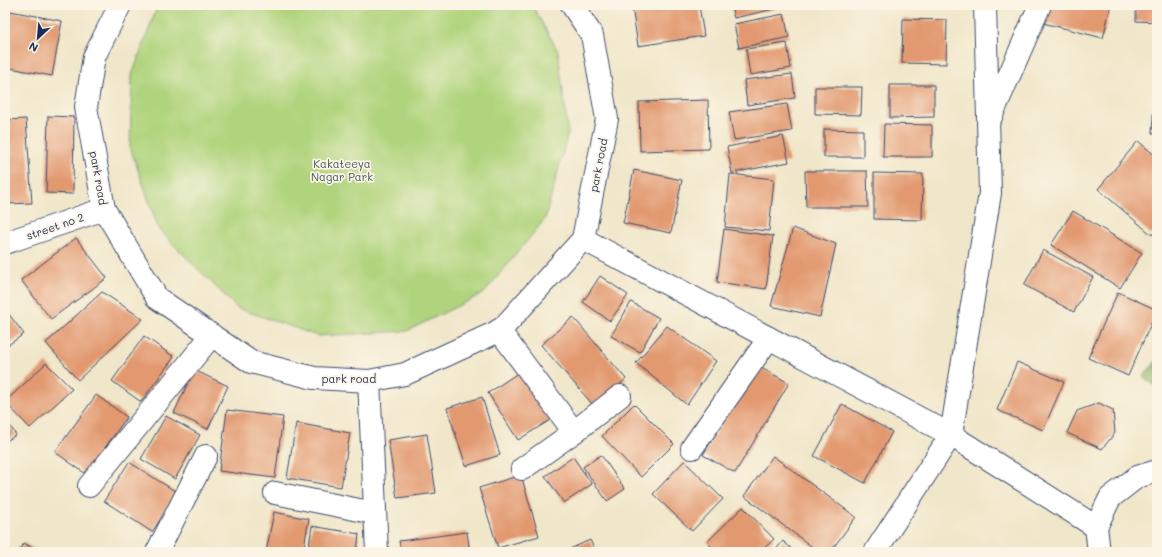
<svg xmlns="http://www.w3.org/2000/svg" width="1162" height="557" font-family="Mali,sans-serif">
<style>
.green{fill:#b0d47d;stroke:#66826e}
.forest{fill:#8cb66c;stroke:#547265}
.building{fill:#e29970}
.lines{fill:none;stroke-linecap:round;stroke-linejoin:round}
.street-casing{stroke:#3b4a6e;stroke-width:24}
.street{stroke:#fff;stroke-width:22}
.labels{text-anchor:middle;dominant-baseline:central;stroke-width:3.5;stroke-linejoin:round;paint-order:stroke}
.park-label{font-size:11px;fill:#405866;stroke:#fcf5e5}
.street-label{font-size:11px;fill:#1b2f5e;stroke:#fcf5e5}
</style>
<rect width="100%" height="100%" fill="#fcf5e5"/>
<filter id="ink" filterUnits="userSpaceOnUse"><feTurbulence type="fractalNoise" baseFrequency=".025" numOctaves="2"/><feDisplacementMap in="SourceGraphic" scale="8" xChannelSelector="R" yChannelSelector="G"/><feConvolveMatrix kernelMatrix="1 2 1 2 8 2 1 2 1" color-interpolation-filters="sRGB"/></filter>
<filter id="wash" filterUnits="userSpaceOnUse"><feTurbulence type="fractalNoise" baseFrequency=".012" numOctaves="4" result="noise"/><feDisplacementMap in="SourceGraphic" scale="16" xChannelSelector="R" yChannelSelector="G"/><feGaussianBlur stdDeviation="0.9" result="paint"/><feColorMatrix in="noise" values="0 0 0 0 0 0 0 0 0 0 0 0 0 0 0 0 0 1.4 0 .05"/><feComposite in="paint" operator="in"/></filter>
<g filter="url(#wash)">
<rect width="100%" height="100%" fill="#f0e6c9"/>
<polygon class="green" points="161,5 532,5 558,51 568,133 545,219 484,293 407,331 318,336 237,308 159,230 130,147 132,75 156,10"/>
<polygon class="forest" points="1157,360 1157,387 1143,377"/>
<g id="blocks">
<g class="building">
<polygon points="639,5 699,5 704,36 638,46 632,6"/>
<polygon points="731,5 779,5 779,8 734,18"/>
<polygon points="1048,5 1111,5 1103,38 1043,23"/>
<polygon points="1136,5 1157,5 1157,22 1136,21"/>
<polygon points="5,10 62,21 52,76 5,67"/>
<polygon points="784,14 789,37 739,48 734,24"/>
<polygon points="903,19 947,20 946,64 902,63"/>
<polygon points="787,43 791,68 750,75 746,49"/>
<polygon points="1156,69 1157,69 1157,135 1152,133"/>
<polygon points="792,74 795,98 747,105 744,80"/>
<polygon points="890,85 934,85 934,117 890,118"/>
<polygon points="815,87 862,87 861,115 815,114"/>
<polygon points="708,100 709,149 640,151 639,102"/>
<polygon points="787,104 792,131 734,140 729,112"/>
<polygon points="48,116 74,117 73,194 46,193"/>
<polygon points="26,119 32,203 5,204 5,120"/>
<polygon points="884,124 932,125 932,157 883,157"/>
<polygon points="824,129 863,130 863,157 824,157"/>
<polygon points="783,136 789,162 732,173 727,147"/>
<polygon points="1138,141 1157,157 1157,229 1152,235 1098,189"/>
<polygon points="634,170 682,180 671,233 623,223"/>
<polygon points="805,171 867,171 868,207 806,207"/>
<polygon points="874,173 923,174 922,220 874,219"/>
<polygon points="730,174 774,179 769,231 725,227"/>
<polygon points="1073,211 1142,253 1120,288 1051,245"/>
<polygon points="793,228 836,244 820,317 771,306"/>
<polygon points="724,229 773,236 766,289 717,282"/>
<polygon points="76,238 107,278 51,319 21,280"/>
<polygon points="1043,250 1093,277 1074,312 1024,285"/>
<polygon points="600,276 628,295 610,321 583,302"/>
<polygon points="102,292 143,319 78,380 46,343"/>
<polygon points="1118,292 1157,310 1128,376 1088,358"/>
<polygon points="631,302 659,318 640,352 611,336"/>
<polygon points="5,309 24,334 5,347"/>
<polygon points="573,317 626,379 594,406 541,345"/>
<polygon points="667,326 716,361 687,405 636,363"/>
<polygon points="144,336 174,357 141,402 112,381"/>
<polygon points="1017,362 1064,382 1043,430 997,410"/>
<polygon points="46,363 72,389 30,428 5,402"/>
<polygon points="756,365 789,383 735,473 703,455"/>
<polygon points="524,369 555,417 518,440 488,393"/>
<polygon points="194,370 228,386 208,429 174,413"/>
<polygon points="96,395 127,417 86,474 55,452"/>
<polygon points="482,397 500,455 466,466 447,408"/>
<polygon points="1099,403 1113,410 1115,433 1102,449 1067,433 1077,411"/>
<polygon points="634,404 674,444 641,477 602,436"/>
<polygon points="842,404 892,432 865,483 814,456"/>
<polygon points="227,410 283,417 275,478 219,471"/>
<polygon points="166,416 200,435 175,479 141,459"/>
<polygon points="5,418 16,435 5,442"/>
<polygon points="296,423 350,433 341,487 287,478"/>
<polygon points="427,434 436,493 397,498 388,440"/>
<polygon points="601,455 625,489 607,501 583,467"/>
<polygon points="773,456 856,517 830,552 819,552 744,496"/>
<polygon points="573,457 592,484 564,503 545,476"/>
<polygon points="684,461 723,499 692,531 653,494"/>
<polygon points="129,462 178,493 152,532 104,501"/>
<polygon points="521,475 539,536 498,548 479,488"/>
<polygon points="743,507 774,539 760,552 716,552 707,542"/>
<polygon points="274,512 309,519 303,552 266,552"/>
<polygon points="312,526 359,534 357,552 308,552"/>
<polygon points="467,532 470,552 401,552 399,541"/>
<polygon points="590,540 596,552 563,552"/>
<polygon points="783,541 795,552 774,552"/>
<polygon points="24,543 39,552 18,552"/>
</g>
</g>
</g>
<g filter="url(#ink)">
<use href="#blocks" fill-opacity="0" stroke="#3b4a6e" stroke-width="1"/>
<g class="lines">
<g class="street-casing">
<g id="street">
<polyline points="120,5 94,57 86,107 104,209 157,298 251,362 314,378 369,381 405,374 501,330 583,239 607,119 592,35 572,5"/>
<polyline points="991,117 1040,5"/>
<polyline points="583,239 951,435 1096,527 1110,498 1137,477 1157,471"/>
<polyline points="5,243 104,209"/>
<polyline points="499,330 574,432"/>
<polyline points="369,381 377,552"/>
<polyline points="692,448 769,338"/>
<polyline points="522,469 574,432 620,396"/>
<polyline points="89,486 212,335"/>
<polyline points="275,493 374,513"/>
<polyline points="1096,527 1099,552"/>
<polyline points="157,552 206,456"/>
<polyline points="875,552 951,435 990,193 985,5"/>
</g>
</g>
<use href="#street" class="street"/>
</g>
</g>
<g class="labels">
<g class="park-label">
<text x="342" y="163">Kakateeya<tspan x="342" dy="13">Nagar Park</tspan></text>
</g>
<g class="street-label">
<text transform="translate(598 165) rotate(-79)">park road</text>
<text transform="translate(99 178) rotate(80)">park road</text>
<text transform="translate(55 226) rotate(-19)">street no 2</text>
<text x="349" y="378">park road</text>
</g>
</g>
<rect width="1162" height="557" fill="none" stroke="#fcf5e5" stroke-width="20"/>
<g transform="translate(38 38) rotate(206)" stroke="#fcf5e5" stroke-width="3" paint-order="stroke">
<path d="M0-3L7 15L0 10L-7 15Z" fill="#1b2f5e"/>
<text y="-6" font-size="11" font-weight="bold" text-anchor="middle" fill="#1b2f5e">N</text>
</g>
</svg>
